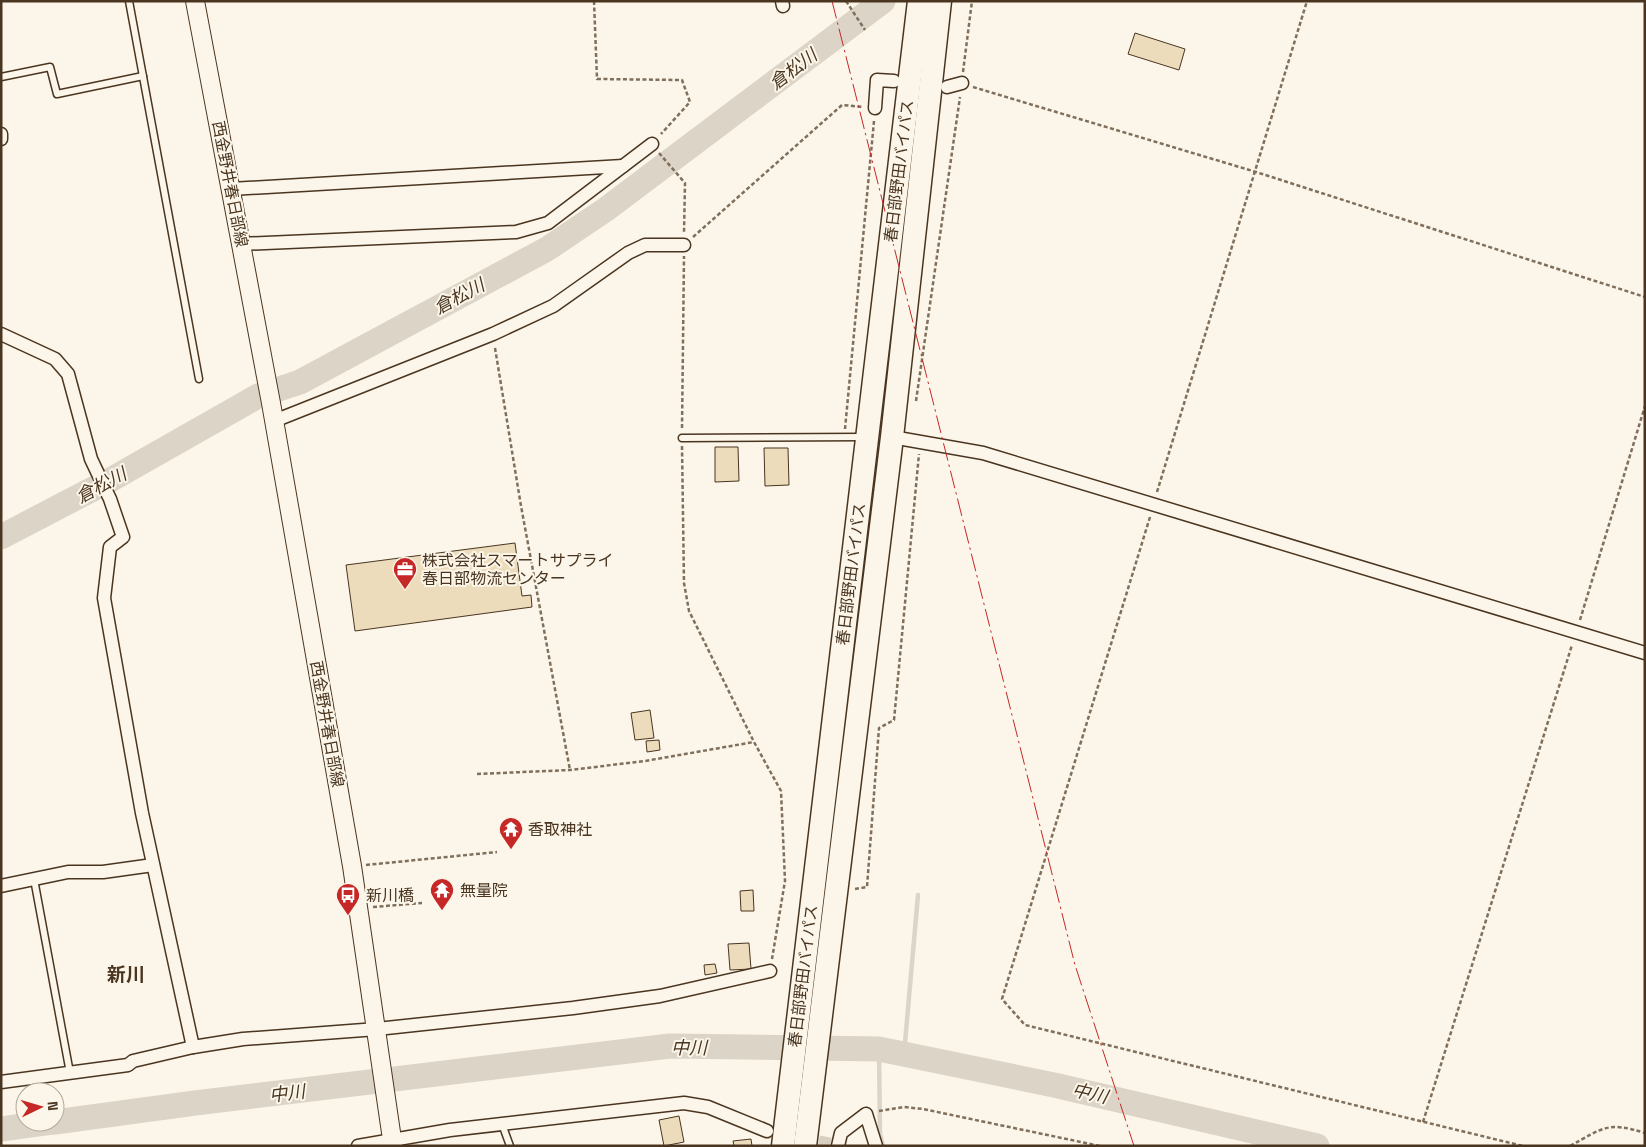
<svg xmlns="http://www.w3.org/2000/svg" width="1646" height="1147" font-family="'Space Grotesk','Noto Sans JP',sans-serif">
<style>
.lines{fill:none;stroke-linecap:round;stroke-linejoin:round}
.stream{stroke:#dcd4c6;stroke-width:4.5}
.river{stroke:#dcd4c6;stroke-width:25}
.building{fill:#ecdcbc;stroke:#4a3520}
.street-tunnel{stroke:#d8cfc1;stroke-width:12;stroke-dasharray:12 6;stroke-linecap:butt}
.lane-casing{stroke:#4a3520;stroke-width:9}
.street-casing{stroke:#4a3520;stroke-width:15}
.secondary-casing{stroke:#4a3520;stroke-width:20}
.highway-casing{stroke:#4a3520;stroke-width:25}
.path{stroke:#7f6f5c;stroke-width:2.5;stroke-dasharray:4 2.5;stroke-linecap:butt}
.lane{stroke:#fbf6e9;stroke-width:6}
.street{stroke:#fbf6e9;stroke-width:12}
.secondary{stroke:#fbf6e9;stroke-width:18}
.highway{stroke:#fbf6e9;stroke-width:22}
.power{stroke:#c62828;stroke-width:1;stroke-dasharray:18 4 2.5 4;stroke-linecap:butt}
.labels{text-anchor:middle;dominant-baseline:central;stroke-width:4;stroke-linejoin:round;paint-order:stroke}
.street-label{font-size:16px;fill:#4a3520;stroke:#fbf6e9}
.poi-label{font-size:16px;fill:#4a3520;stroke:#fbf6e9;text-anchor:start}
.water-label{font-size:18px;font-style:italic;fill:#4a3520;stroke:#fbf6e9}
.quarter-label{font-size:19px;font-weight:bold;fill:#4a3520;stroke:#fbf6e9}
</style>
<rect width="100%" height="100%" fill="#fbf6e9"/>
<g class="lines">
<g class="stream">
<polyline points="879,1049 880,1134 883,1146"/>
<polyline points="904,1054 918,895"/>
</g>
<g class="river">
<polyline points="1,537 112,479 258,396 300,382 547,249 605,210 883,1"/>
<polyline points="55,1122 195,1103 670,1046 879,1049 1054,1085 1317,1146"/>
<polyline points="1,1129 52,1122"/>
</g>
</g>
<g class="building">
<polygon points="1135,33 1185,49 1179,70 1128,54"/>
<polygon points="715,447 738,447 739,481 715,482"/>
<polygon points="764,448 788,448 789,485 765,486"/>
<polygon points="515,543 522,596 531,595 532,607 355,631 346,565"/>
<polygon points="650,710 654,738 635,740 631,713"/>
<polygon points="659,740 660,750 647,752 646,741"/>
<polygon points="753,890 754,911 741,911 740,891"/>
<polygon points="749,943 751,969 730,970 728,944"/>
<polygon points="715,964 717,973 705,975 704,965"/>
<polygon points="679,1116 684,1142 664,1146 659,1120"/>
<polygon points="751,1139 752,1146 734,1146 733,1141"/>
</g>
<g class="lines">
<polyline class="street-tunnel" points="801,1138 838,1145"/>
<g class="lane-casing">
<g id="lane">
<polyline points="129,1 199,379"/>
<polyline points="1,77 50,67 57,94 143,76"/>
<polyline points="682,438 864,437"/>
<polyline points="34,879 70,1073"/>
<polyline points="502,1124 510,1146"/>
</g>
</g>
<g class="street-casing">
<g id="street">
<polyline points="782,1 783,6"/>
<polyline points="947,87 962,83"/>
<polyline points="875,108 877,80 894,81"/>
<polyline points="1,134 1,139"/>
<polyline points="231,189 623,166"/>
<polyline points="241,244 516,232 548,223 652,144"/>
<polyline points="1,334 55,359 68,374 91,459 110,499 123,537 110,547 104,598 142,813 193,1047"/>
<polyline points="274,421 493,334 553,306 628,253 645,245 684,245"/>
<polyline points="892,437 983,453 1645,653"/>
<polyline points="1,886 68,872 103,872 153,865"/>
<polyline points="1,1082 128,1065 133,1061 193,1047 243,1039 377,1029 573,1008 660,996 770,971"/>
<polyline points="358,1146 450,1130 684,1103 708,1107 767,1131"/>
<polyline points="838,1146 841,1133 866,1114 876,1146"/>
</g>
</g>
<g class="secondary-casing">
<polyline id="secondary" points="195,1 271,403 352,866 393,1146"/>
</g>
<g class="highway-casing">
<g id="highway">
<polyline points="783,1146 919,1"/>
<polyline points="805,1146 892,437 940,1"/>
</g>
</g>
<g class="path">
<polyline points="594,1 597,79 682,80 690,102 661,134"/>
<polyline points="846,1 865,30"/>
<polyline points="963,72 972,1"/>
<polyline points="973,87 1256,172 1645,297"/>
<polyline points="659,153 685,183 684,233"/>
<polyline points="693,237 842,105 863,107"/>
<polyline points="495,348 521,506 570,770"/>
<polyline points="916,401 960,97"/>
<polyline points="682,428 684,256"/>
<polyline points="845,429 874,121"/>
<polyline points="682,446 684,583 689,611 754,742 781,791 785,881 772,959"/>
<polyline points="1157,492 1307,1"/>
<polyline points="1150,517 1002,999 1025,1025 1523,1146"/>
<polyline points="1580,620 1645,406"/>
<polyline points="477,774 570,770 645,761 754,742"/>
<polyline points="366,865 497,852"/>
<polyline points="855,889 867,887 879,728 894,720 919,454"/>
<polyline points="373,907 422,903"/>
<polyline points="879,1111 904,1107 923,1109 1100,1146"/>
<polyline points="1423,1122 1572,645"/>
<path d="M 1570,1146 C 1603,1128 1607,1121 1645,1133"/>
</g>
<use href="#lane" class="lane"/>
<use href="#street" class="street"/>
<use href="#secondary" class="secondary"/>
<use href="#highway" class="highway"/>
<polyline class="power" points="832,1 1075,965 1134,1146"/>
</g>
<defs>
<g id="office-pin" transform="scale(1.25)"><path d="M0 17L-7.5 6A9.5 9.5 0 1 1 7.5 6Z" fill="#c62828" stroke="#fbf6e9"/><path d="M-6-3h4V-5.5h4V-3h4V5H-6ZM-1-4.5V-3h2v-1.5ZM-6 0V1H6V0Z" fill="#fff"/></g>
<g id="temple-pin" transform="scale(1.25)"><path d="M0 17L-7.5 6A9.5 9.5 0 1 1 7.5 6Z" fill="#c62828" stroke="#fbf6e9"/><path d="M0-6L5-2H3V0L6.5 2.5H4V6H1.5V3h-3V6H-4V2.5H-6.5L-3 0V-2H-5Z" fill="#fff"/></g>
<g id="bus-pin" transform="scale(1.25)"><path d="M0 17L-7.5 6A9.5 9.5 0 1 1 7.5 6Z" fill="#c62828" stroke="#fbf6e9"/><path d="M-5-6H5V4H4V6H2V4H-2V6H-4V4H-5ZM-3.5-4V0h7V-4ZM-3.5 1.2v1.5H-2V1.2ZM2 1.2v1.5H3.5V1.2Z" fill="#fff"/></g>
</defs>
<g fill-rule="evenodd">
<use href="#office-pin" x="405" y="569"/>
<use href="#temple-pin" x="511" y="829"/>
<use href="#temple-pin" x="442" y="890"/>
<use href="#bus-pin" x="348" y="895"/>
</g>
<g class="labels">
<g class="street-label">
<text transform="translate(899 171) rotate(-83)">春日部野田バイパス</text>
<text transform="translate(230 184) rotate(79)">西金野井春日部線</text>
<text transform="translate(851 574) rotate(-83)">春日部野田バイパス</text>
<text transform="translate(327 724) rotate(80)">西金野井春日部線</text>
<text transform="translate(803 976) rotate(-83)">春日部野田バイパス</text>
</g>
<g class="poi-label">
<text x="422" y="560">株式会社スマートサプライ<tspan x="422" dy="18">春日部物流センター</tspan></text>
<text x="528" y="829">香取神社</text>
<text x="460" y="890">無量院</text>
<text x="366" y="895">新川橋</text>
</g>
<g class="water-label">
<text transform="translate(793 69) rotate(-37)">倉松川</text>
<text transform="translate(459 296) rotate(-28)">倉松川</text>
<text transform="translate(101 485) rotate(-28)">倉松川</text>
<text x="689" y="1047">中川</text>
<text transform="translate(287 1093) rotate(-7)">中川</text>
<text transform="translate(1090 1093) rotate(13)">中川</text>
</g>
<g class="quarter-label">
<text x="126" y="974">新川</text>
</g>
</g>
<rect width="1646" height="1147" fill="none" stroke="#4a3520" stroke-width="5"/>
<g transform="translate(40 1107) rotate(85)"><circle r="24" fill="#fbf6e9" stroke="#b4a999"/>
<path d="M0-4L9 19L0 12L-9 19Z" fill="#c62828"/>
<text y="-8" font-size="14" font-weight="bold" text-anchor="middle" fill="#4a3520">N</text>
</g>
</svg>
